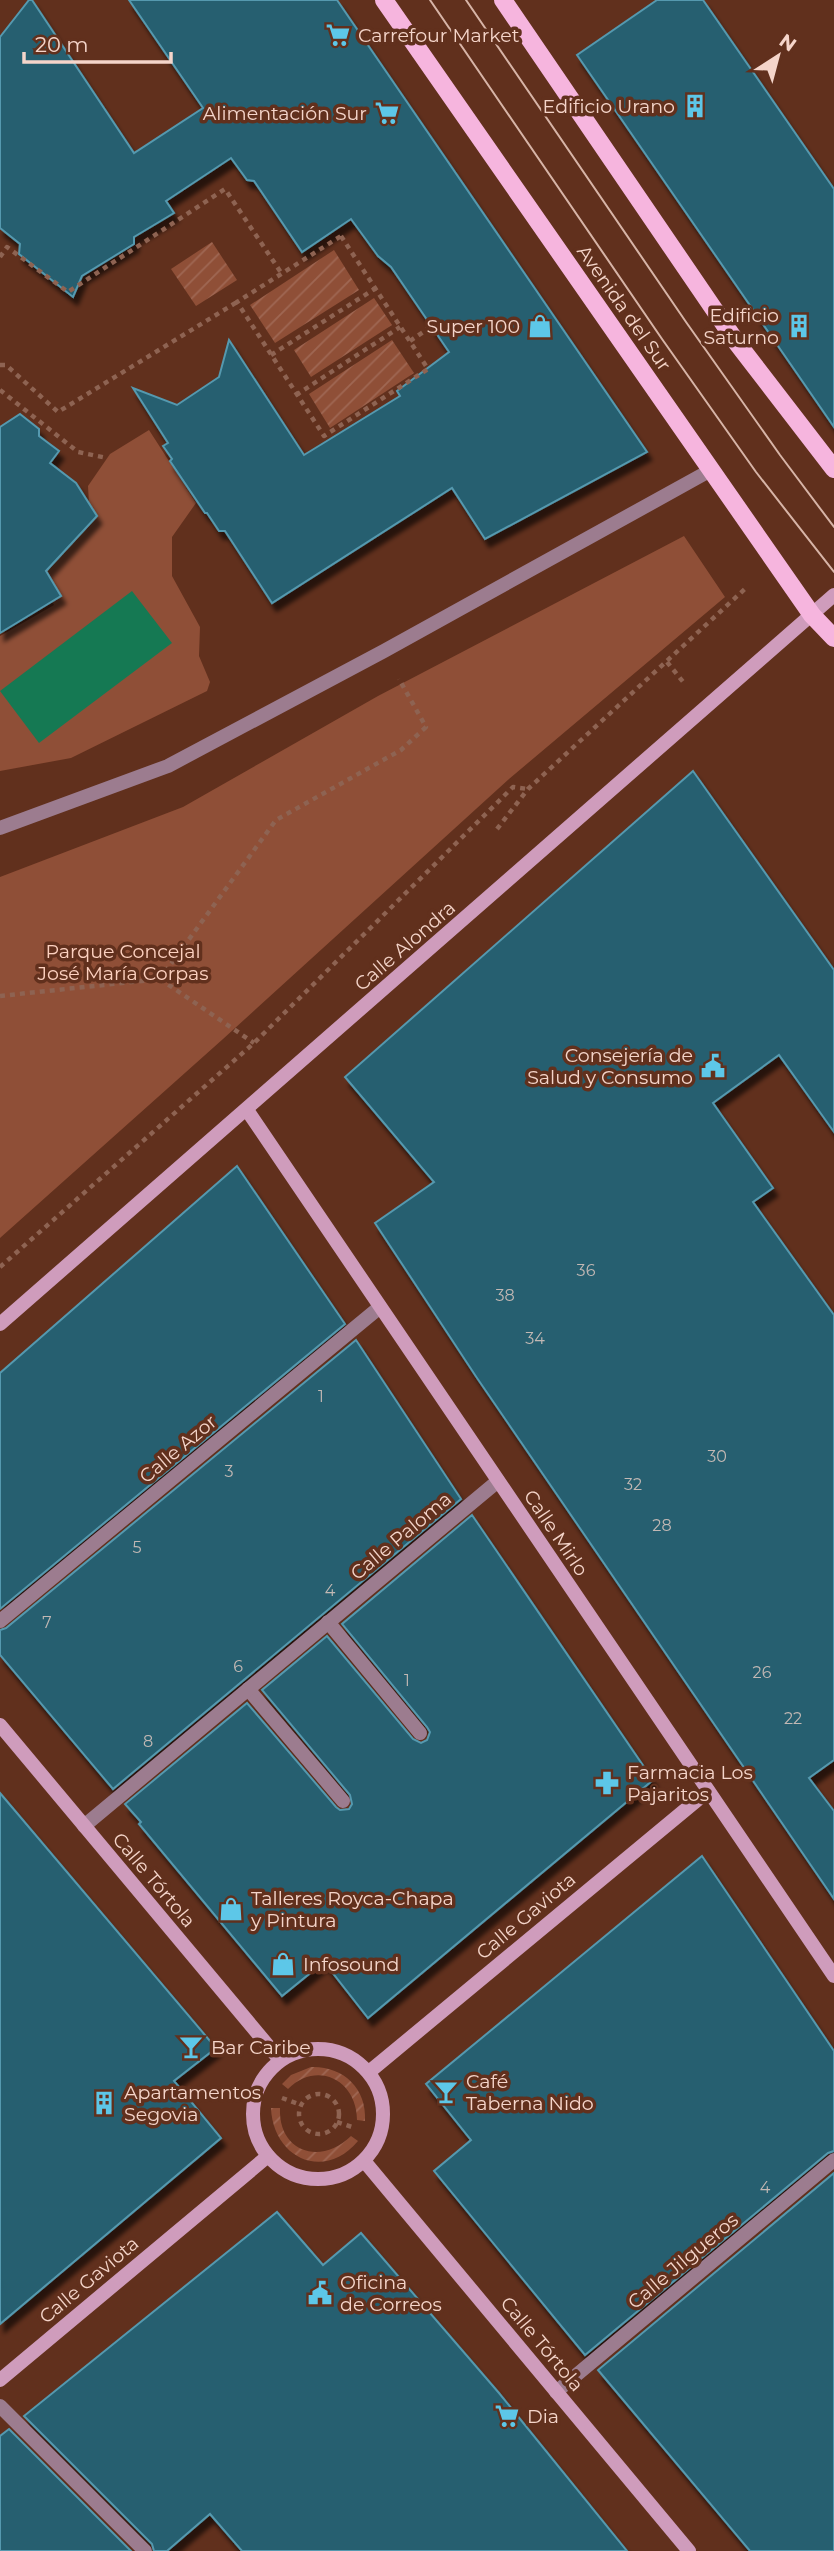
<svg xmlns="http://www.w3.org/2000/svg" width="834" height="2551" font-family="Montserrat,sans-serif">
<style>
.green{fill:#8f4f37}
.garden{fill:url(#garden-furrows)}
.water{fill:#157953}
.building{fill:#275f70;stroke:#5499af;stroke-width:2;filter:url(#shadow)}
.lines{fill:none;stroke-linecap:round;stroke-linejoin:round}
.path{stroke:#8e6352;stroke-width:4.5;stroke-dasharray:5 5;stroke-linecap:butt}
.street{stroke:#9c7c8f;stroke-width:14}
.secondary{stroke:#cf9cbc;stroke-width:14}
.primary{stroke:#f6b5de;stroke-width:18}
.tram{stroke:#d7b4a7;stroke-width:2}
.labels{text-anchor:middle;dominant-baseline:central;stroke-width:7;stroke-linejoin:round;paint-order:stroke}
.number-label{font-size:16px;fill:#c2b8b4}
.poi-label{font-size:19px;fill:#f5d5ca;stroke:#61301d;text-anchor:start}
.street-label{font-size:19px;fill:#f5d5ca;stroke:#61301d}
.park-label{font-size:19px;fill:#fdd1c0;stroke:#61301d}
</style>
<defs>
<pattern id="garden-furrows" width="10" height="10" patternUnits="userSpaceOnUse" patternTransform="scale(1.75)"><rect width="10" height="10" fill="#8f4f37"/><path d="M-1 1l2-2M0 10L10 0M9 11l2-2" fill="none" stroke="#9f6753"/></pattern>
<filter id="shadow"><feDropShadow dx="4.5" dy="8" stdDeviation="2" flood-color="#0009"/></filter>
</defs>
<rect width="100%" height="100%" fill="#61301d"/>
<g class="green">
<polygon points="149,430 196,503 172,537 172,576 200,627 199,656 210,682 207,691 71,758 0,771 0,636 54,605 39,579 90,523 88,486 110,454"/>
<polygon points="684,536 725,597 509,779 223,1039 0,1238 0,877 183,807 378,696"/>
</g>
<g class="garden">
<polygon points="212,242 237,280 196,306 171,269"/>
<polygon points="334,250 359,290 275,343 250,305"/>
<polygon points="374,298 392,325 311,377 294,350"/>
<polygon points="392,340 414,373 330,428 309,394"/>
<path d="M 311,2067 C 343,2066 367,2088 365,2121 L 357,2120 C 357,2080 317,2060 288,2089 L 282,2084 L 291,2075 Z"/>
<path d="M 271,2108 L 280,2108 C 278,2152 321,2166 351,2136 L 358,2141 C 324,2182 273,2158 271,2108 Z"/>
</g>
<polygon class="water" points="132,591 172,643 39,743 0,691"/>
<g class="building">
<polygon points="29,0 32,0 134,153 203,108 129,0 337,0 647,452 485,539 452,488 272,603 225,531 219,531 207,513 205,513 170,461 172,459 163,446 168,443 133,388 177,405 219,377 229,340 304,455 400,396 397,391 449,352 391,267 378,256 351,219 302,252 254,181 247,180 231,158 166,201 174,213 134,237 134,244 82,276 73,297 19,254 20,244 0,228 0,37"/>
<polygon points="657,0 703,0 834,189 834,427 577,55"/>
<polygon points="20,414 39,429 39,436 59,451 50,463 76,483 97,516 46,571 61,596 0,633 0,427"/>
<polygon points="693,771 834,970 834,1132 779,1055 713,1103 773,1188 753,1202 834,1315 834,1760 809,1778 834,1811 834,1899 477,1378 375,1223 434,1182 345,1077"/>
<polygon points="237,1166 345,1324 0,1609 0,1373"/>
<polygon points="356,1340 461,1499 113,1789 0,1655 0,1630 6,1628"/>
<polygon points="472,1515 653,1780 368,2018 324,1962 282,1996 139,1824 141,1822 125,1804 247,1703 336,1807 340,1810 349,1809 352,1804 350,1795 262,1690 327,1636 413,1739 421,1743 427,1740 430,1732 427,1727 342,1624"/>
<polygon points="0,1793 216,2048 174,2081 221,2138 0,2324"/>
<polygon points="702,1856 834,2051 834,2151 828,2153 585,2355 434,2171 471,2140 426,2084"/>
<polygon points="834,2173 834,2551 750,2551 598,2370"/>
<polygon points="277,2212 323,2265 361,2233 499,2393 627,2551 242,2551 210,2514 167,2551 154,2551 152,2544 24,2416"/>
<polygon points="9,2429 131,2551 0,2551 0,2436"/>
</g>
<g class="lines">
<g class="path">
<polygon points="341,236 428,369 324,436 237,302"/>
<polyline points="0,257 7,247 68,292 225,189 282,274"/>
<polyline points="410,341 432,326"/>
<polyline points="271,355 376,288"/>
<polyline points="0,365 6,365 58,412 237,302"/>
<polyline points="0,390 78,452 107,458"/>
<polyline points="296,395 400,327"/>
<polyline points="667,662 684,683"/>
<polyline points="497,829 528,789 747,587"/>
<polyline points="160,979 254,1043"/>
<polyline points="0,996 160,979 276,820 401,750 426,727 399,679"/>
<polyline points="0,1267 254,1043 513,787 528,789"/>
<circle cx="319" cy="2114" r="20"/>
<polyline points="282,2098 301,2105"/>
<polyline points="337,2122 355,2128"/>
</g>
<g class="street">
<polyline points="0,828 168,766 384,651 711,470"/>
<polyline points="0,1621 380,1307"/>
<polyline points="328,1622 420,1733"/>
<polyline points="248,1689 343,1801"/>
<polyline points="84,1826 498,1481"/>
<polyline points="556,2392 834,2160"/>
<polyline points="0,2406 145,2551"/>
</g>
<g class="secondary">
<polyline points="247,1110 834,1976"/>
<polyline points="0,1324 834,595"/>
<polyline points="0,1725 280,2060"/>
<circle cx="318" cy="2114" r="65"/>
<polyline points="369,2072 708,1791"/>
<polyline points="365,2162 689,2551"/>
<polyline points="0,2380 268,2156"/>
</g>
<g class="primary">
<polyline points="384,0 812,615 834,638"/>
<polyline points="503,0 737,343 834,469"/>
</g>
<g class="tram">
<polyline points="430,0 662,339 756,472 834,572"/>
<polyline points="466,0 686,322 780,455 834,527"/>
</g>
</g>
<defs>
<g id="supermarket-bare" transform="scale(1.89)"><path d="M-6-5.5h2.5l.6 2H6L4.5 2H-2.5L-4.4-4H-6ZM-1.5 3.2a1.3 1.3 0 1 0 .1 0ZM3 3.2a1.3 1.3 0 1 0 .1 0Z" fill="#5dc7e8" stroke="#61301d" stroke-width="2.5" paint-order="stroke"/></g>
<g id="building-bare" transform="scale(1.89)"><path d="M-4-6H4V6H1V3H-1V6H-4ZM-2.5-4.3h1.7v1.8h-1.7ZM.8-4.3h1.7v1.8H.8ZM-2.5-1h1.7V.8h-1.7ZM.8-1h1.7V.8H.8Z" fill="#5dc7e8" stroke="#61301d" stroke-width="2.5" paint-order="stroke"/></g>
<g id="shop-bare" transform="scale(1.89)"><path d="M-5-2.5h2.3a2.7 3.5 0 0 1 5.4 0H5L5.5 6h-11ZM-1.5-2.5h3a1.5 2.3 0 0 0-3 0Z" fill="#5dc7e8" stroke="#61301d" stroke-width="2.5" paint-order="stroke"/></g>
<g id="civic-bare" transform="scale(1.89)"><path d="M-.6-6.5H3V-4.5H.6V-3L4-1V1h2V6H-6V1h2V-1L-.6-3ZM-1.2 2.5V6h2.4V2.5Z" fill="#5dc7e8" stroke="#61301d" stroke-width="2.5" paint-order="stroke"/></g>
<g id="pharmacy-bare" transform="scale(1.89)"><path d="M-2-6h4v4h4v4h-4v4h-4v-4h-4v-4h4Z" fill="#5dc7e8" stroke="#61301d" stroke-width="2.5" paint-order="stroke"/></g>
<g id="bar-bare" transform="scale(1.89)"><path d="M-6-5H6L.8 .8V4.5H3.5V6h-7V4.5H-.8V.8Z" fill="#5dc7e8" stroke="#61301d" stroke-width="2.5" paint-order="stroke"/></g>
</defs>
<g fill-rule="evenodd">
<use href="#supermarket-bare" x="338" y="35"/>
<use href="#building-bare" x="695" y="106"/>
<use href="#supermarket-bare" x="387" y="113"/>
<use href="#shop-bare" x="540" y="326"/>
<use href="#building-bare" x="799" y="326"/>
<use href="#civic-bare" x="713" y="1066"/>
<use href="#pharmacy-bare" x="607" y="1783"/>
<use href="#shop-bare" x="231" y="1909"/>
<use href="#shop-bare" x="283" y="1964"/>
<use href="#bar-bare" x="191" y="2047"/>
<use href="#bar-bare" x="446" y="2092"/>
<use href="#building-bare" x="104" y="2103"/>
<use href="#civic-bare" x="320" y="2293"/>
<use href="#supermarket-bare" x="507" y="2416"/>
</g>
<g class="labels">
<g class="number-label">
<text x="586" y="1270">36</text>
<text x="505" y="1295">38</text>
<text x="535" y="1338">34</text>
<text x="321" y="1396">1</text>
<text x="717" y="1456">30</text>
<text x="229" y="1471">3</text>
<text x="633" y="1484">32</text>
<text x="662" y="1525">28</text>
<text x="137" y="1547">5</text>
<text x="330" y="1590">4</text>
<text x="47" y="1622">7</text>
<text x="238" y="1666">6</text>
<text x="762" y="1672">26</text>
<text x="407" y="1680">1</text>
<text x="793" y="1718">22</text>
<text x="148" y="1741">8</text>
<text x="765" y="2187">4</text>
</g>
<g class="poi-label">
<text x="358" y="35">Carrefour Market</text>
<text x="675" y="106" text-anchor="end">Edificio Urano</text>
<text x="367" y="113" text-anchor="end">Alimentación Sur</text>
<text x="779" y="315" text-anchor="end">Edificio<tspan x="779" dy="22">Saturno</tspan></text>
<text x="520" y="326" text-anchor="end">Super 100</text>
<text x="693" y="1055" text-anchor="end">Consejería de<tspan x="693" dy="22">Salud y Consumo</tspan></text>
<text x="627" y="1772">Farmacia Los<tspan x="627" dy="22">Pajaritos</tspan></text>
<text x="251" y="1898">Talleres Royca-Chapa<tspan x="251" dy="22">y Pintura</tspan></text>
<text x="303" y="1964">Infosound</text>
<text x="211" y="2047">Bar Caribe</text>
<text x="466" y="2081">Café<tspan x="466" dy="22">Taberna Nido</tspan></text>
<text x="124" y="2092">Apartamentos<tspan x="124" dy="22">Segovia</tspan></text>
<text x="340" y="2282">Oficina<tspan x="340" dy="22">de Correos</tspan></text>
<text x="527" y="2416">Dia</text>
</g>
<g class="street-label">
<text transform="translate(624 308) rotate(55)">Avenida del Sur</text>
<text transform="translate(405 946) rotate(-41)">Calle Alondra</text>
<text transform="translate(178 1449) rotate(-40)">Calle Azor</text>
<text transform="translate(556 1533) rotate(56)">Calle Mirlo</text>
<text transform="translate(401 1536) rotate(-40)">Calle Paloma</text>
<text transform="translate(154 1880) rotate(50)">Calle Tórtola</text>
<text transform="translate(526 1916) rotate(-40)">Calle Gaviota</text>
<text transform="translate(683 2261) rotate(-40)">Calle Jilgueros</text>
<text transform="translate(89 2280) rotate(-40)">Calle Gaviota</text>
<text transform="translate(542 2344) rotate(50)">Calle Tórtola</text>
</g>
<g class="park-label">
<text x="123" y="951">Parque Concejal<tspan x="123" dy="22">José María Corpas</tspan></text>
</g>
</g>
<g transform="translate(778 56) rotate(36)" stroke="#61301d" stroke-width="5" paint-order="stroke">
<path d="M0-5L12 26L0 18L-12 26Z" fill="#f5d5ca"/>
<text y="-10" font-size="19" font-weight="bold" text-anchor="middle" fill="#f5d5ca">N</text>
</g>
<path d="M24 52v10h147v-10" fill="none" stroke="#f5d5ca" stroke-width="3.5"/>
<text x="35" y="52" font-size="21" fill="#f5d5ca" stroke="#61301d" stroke-width="5" paint-order="stroke">20 m</text>
</svg>
